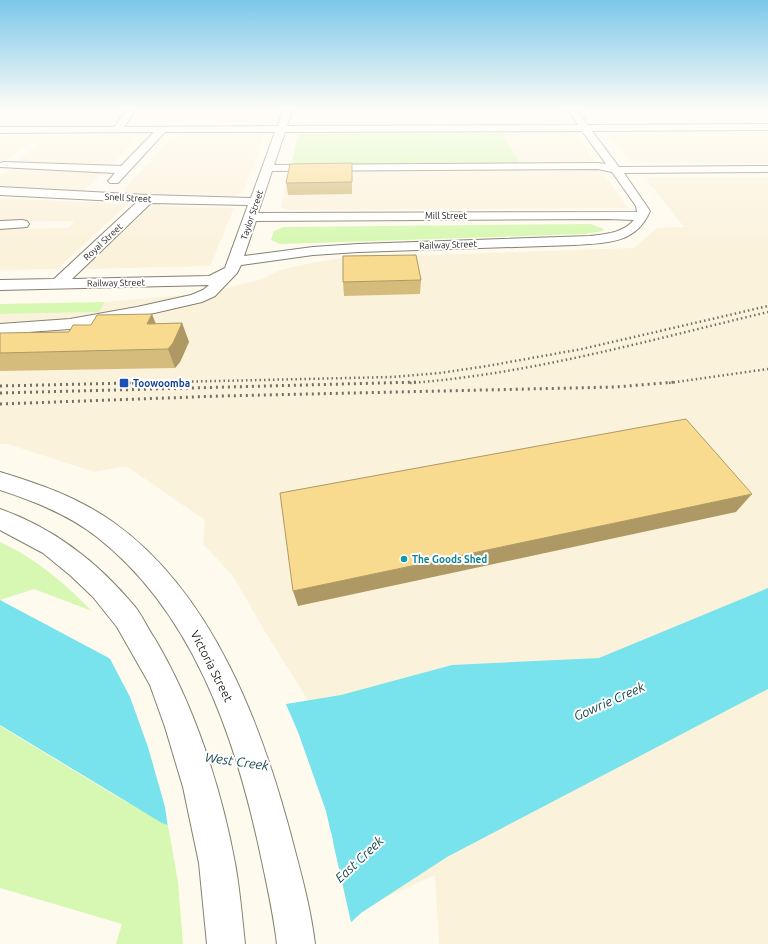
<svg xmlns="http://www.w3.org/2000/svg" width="768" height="944" font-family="Ubuntu,sans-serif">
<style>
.built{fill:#fbf2dc}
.green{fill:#d6f8b2}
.water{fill:#78e3ec}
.pier{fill:#fffaee}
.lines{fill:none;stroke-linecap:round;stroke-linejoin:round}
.minor-casing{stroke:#868073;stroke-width:2}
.major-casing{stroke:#868073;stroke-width:2}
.minor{fill:#fff;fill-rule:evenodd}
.major{fill:#fff;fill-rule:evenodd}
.rail-far1{stroke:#737069;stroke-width:2.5;stroke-dasharray:1.5 3;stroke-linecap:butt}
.rail{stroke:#737069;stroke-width:3;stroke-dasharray:2 4;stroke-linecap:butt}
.wall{fill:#d6bc7c}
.shaded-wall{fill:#ae9965}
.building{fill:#f9db90;stroke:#ae9965}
.transit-dot{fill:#1a4fb4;stroke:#fff;stroke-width:1.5}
.culture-dot{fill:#0f9aa8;stroke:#fff;stroke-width:1.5}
.labels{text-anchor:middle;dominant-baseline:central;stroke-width:4;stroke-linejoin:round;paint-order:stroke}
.far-street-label{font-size:9px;fill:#25231e;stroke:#fff}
.transit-label{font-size:10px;font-weight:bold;fill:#164399;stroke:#fff;text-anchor:start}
.culture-label{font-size:10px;font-weight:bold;fill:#0d838f;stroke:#fff;text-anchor:start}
.near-street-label{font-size:12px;fill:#25231e;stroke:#fff}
.near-water-label{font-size:13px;font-style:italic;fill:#15464a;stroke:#fff}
</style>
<rect width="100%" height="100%" fill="#fffaee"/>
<g class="built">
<polygon points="140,110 272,110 269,119 258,122 140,123 133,120"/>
<polygon points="568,132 577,135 596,163 520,164 502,133"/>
<polygon points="614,132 768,132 768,163 639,163 630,161 608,134"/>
<polygon points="258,134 264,137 243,192 235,196 127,193 124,189 171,138 179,135"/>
<polygon points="140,135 110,166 16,162 38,144 27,144 0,166 0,136"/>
<polygon points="599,167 628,208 288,210 281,207 290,169"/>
<polygon points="18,168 104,171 84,191 0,186 0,176 7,170"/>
<polygon points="768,177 768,944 439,944 435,875 368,905 329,734 264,630 233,576 203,544 205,520 126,466 94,472 8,444 0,444 0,314 99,312 105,302 206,293 262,279 280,270 311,263 342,258 634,248 657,228 684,227 645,178"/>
<polygon points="0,198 128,204 57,269 0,270 0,229 69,228 74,221 0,222"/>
<polygon points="152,205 234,208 210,266 84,269"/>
</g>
<g class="green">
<polygon points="502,133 520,164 291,165 298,134"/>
<polygon points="590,224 602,228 604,231 585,234 280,244 271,240 274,231 283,227"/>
<polygon points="105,302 99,312 0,314 0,304"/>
<path d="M 0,542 C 38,560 63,582 92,611 L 34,589 L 0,600 Z"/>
<polygon points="0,726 114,795 168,825 178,882 183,944 116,944 122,924 0,888"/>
</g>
<polygon class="water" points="768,588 768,689 447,857 361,913 331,941 333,841 331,832 201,837 162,823 0,725 0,600 139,674 191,693 250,703 286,704 341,695 452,665 599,658"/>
<polygon class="pier" points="108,655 140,672 192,691 221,698 285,702 298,732 326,811 351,922 352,924 331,944 203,944 212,932 245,894 287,864 317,846 331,840 329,834 313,839 278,844 238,844 201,839 168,828 165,807 148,747 130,697"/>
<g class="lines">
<g class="minor-casing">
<g id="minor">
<path d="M 127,110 L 136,110 L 124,127 L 278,126 L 283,110 L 292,110 L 287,126 L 578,125 L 568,110 L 577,110 L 588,125 L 768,124 L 768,130 L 592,131 L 619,167 L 768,166 L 768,172 L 624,173 L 650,211 C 636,244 606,243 574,245 L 358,252 L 313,255 L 241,265 L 237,273 L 215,296 L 202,302 L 137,317 L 70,329 L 0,334 L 0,324 L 70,319 L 137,307 L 191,295 L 203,290 L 209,285 L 0,290 L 0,280 L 54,279 L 137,202 L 0,195 L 0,187 L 148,195 L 251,198 L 275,132 L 165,132 L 118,183 L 110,183 L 108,181 L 115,173 L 0,167 L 0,163 L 4,162 L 121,166 L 154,132 L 0,133 L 0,127 L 114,127 ZM 582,131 L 606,164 L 598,163 L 274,165 L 285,132 ZM 598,169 L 612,172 L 636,206 L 637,212 L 258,213 L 272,171 ZM 151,203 L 248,205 L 225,268 L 209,276 L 72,279 ZM 608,219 L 634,220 C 623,233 606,234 590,236 L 358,244 L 313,247 L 244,256 L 256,221 Z"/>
<polygon points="22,220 27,221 29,224 27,227 0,229 0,221"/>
</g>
</g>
<g class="major-casing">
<g id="major">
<path d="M 0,472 C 40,484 79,498 113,522 C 214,594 263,728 293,843 C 302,877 311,910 315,944 L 277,944 C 273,910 265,876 258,843 C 233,731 191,611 97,537 C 69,515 34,501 0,490 Z"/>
<path d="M 0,509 C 54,528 100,564 136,608 C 143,617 148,629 155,639 C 194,705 221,787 235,863 C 240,890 242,917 245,944 L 207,944 L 199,863 L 183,787 L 165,727 L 150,685 L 117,627 L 93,597 L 71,576 L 43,553 L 0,530 Z"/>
</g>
</g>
<use href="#minor" class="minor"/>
<use href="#major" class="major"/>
<g class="rail-far1">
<polyline points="129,383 392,377 440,373 487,366 582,349 768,306"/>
<path d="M 410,383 C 531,374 650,340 768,312"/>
<polyline points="669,383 768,369"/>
</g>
<g class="rail">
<polyline points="0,386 173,382"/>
<polyline points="0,393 419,382"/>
<polyline points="0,404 221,396 616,387 676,382"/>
</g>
</g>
<g class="wall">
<polygon points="352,175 352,194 288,195 286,183"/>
<polygon points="421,280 420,294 344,296 343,282"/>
<polygon points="182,323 189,342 180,362 175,368 0,371 0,333 69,332 155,324"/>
</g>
<g class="shaded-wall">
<polygon points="152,314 159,332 147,324"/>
<polygon points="182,323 189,342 180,362 175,368 168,349"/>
<polygon points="752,494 736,512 298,606 293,591"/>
</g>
<g class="building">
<polygon points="352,163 352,182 286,183 290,164"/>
<polygon points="416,255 421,280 343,282 343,256"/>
<polygon points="152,314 147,324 182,323 173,343 168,349 0,353 0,333 69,332 73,325 91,325 97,315"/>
<polygon points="686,419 752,494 293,591 280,493"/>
</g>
<linearGradient id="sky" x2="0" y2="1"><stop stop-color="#7bc7ea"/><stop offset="0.45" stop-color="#fffdf7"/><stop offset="1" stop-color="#fffdf7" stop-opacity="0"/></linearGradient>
<rect width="768" height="243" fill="url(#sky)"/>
<rect class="transit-dot" x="119" y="378" width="10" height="10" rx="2"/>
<circle class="culture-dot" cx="404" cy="559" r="4"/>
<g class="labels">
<g class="far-street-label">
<text transform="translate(128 198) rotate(3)">Snell Street</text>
<text transform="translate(252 215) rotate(-71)">Taylor Street</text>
<text x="446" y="216">Mill Street</text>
<text transform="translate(103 242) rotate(-43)">Royal Street</text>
<text transform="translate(448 245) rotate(-2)">Railway Street</text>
<text transform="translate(116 283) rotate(-1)">Railway Street</text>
</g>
<g class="transit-label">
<text x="133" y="383">Toowoomba</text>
</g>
<g class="culture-label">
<text x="412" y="559">The Goods Shed</text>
</g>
<g class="near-street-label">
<text transform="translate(212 666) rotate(63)">Victoria Street</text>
</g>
<g class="near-water-label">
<text transform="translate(609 701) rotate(-24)">Gowrie Creek</text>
<text transform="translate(237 761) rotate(8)">West Creek</text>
<text transform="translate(359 859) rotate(-43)">East Creek</text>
</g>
</g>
</svg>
